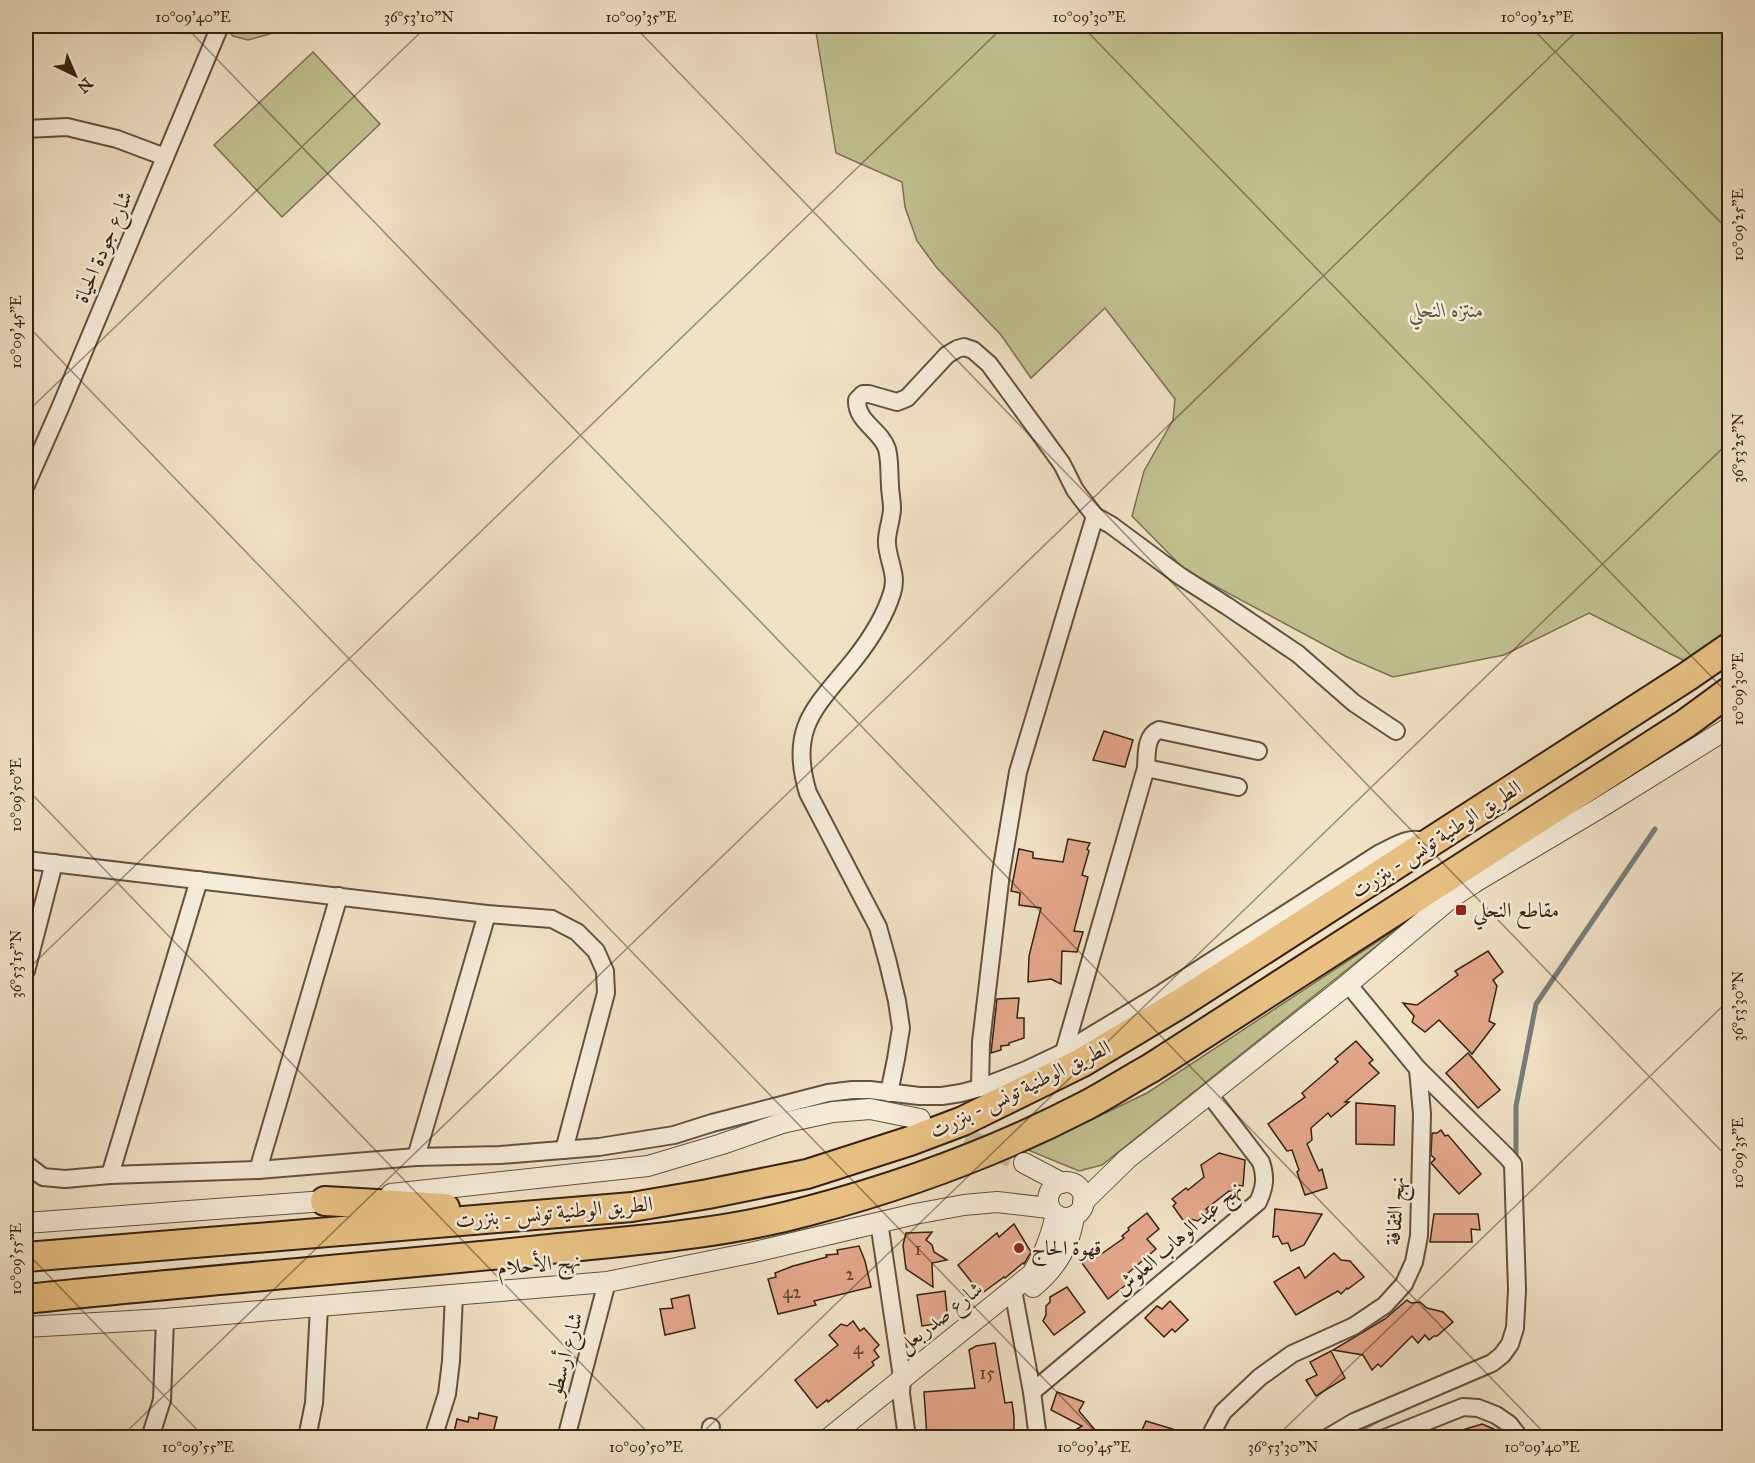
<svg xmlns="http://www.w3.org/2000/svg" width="1755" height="1463" font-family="'IM FELL Great Primer',Amiri,serif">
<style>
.green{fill:#c1c190;stroke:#7c7150;stroke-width:1.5}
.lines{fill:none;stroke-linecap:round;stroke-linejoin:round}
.stream{stroke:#767d79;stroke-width:5}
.building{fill:#e5a88c;stroke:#362111;stroke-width:1.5}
.tertiary-tunnel{stroke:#ccbba2;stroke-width:20;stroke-dasharray:20 10;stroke-linecap:butt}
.minor-casing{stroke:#65513e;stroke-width:20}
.tertiary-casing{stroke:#65513e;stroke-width:22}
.motorway-casing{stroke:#362111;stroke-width:32}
.minor{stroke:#f6ecda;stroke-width:16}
.tertiary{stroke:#f6ecda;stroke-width:20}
.motorway{stroke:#e8c183;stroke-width:28}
.ticks{fill:none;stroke:#362111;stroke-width:1.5;stroke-opacity:0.45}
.poi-dot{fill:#8f2418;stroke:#f6ecda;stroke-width:2}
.labels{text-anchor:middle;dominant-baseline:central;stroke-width:5;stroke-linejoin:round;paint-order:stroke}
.number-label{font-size:18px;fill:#624330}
.street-label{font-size:21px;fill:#362111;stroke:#f6ecda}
.park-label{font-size:21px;font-style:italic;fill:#605137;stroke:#f6ecda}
.poi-label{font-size:21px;fill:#362111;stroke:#f6ecda;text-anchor:start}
.neatline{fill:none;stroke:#362111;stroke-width:2}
.ticks-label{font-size:15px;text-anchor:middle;fill:#362111}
</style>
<rect width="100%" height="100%" fill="#f1e2c6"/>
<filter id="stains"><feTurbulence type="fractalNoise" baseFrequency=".00333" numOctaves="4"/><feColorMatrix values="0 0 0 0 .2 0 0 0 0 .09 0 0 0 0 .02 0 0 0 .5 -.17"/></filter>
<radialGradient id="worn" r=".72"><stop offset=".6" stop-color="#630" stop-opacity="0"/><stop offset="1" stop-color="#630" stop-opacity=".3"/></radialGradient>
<g class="green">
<polygon points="225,26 298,26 248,40 233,36"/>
<polygon points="815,26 1729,26 1729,638 1693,665 1589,613 1504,655 1393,677 1347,657 1185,570 1132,516 1144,471 1173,420 1175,399 1105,308 1031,378 1001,335 937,268 917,241 905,207 902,182 836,153"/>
<polygon points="313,52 380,124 282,217 214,145"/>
<polygon points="1404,924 1102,1165 1079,1171 1028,1150 1147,1093"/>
</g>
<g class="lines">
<g class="stream">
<polyline points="1516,1161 1516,1106 1536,1004 1655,829"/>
<polyline points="1344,1438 1376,1421"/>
</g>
</g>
<g class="building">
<polygon points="1104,731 1133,740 1125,767 1093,760"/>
<polygon points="1068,839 1090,843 1087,849 1089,851 1082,875 1088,877 1074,931 1083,932 1077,952 1062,951 1061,984 1051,979 1028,982 1029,956 1041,908 1019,905 1020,893 1011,891 1019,849 1033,852 1033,858 1063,862"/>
<polygon points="1488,951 1503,972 1493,980 1497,986 1489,1021 1495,1024 1472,1054 1439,1020 1425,1032 1412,1022 1414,1016 1403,1003 1417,1005 1458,975 1455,971"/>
<polygon points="1019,998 1017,1018 1024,1018 1024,1038 1009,1043 1009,1045 1001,1046 1001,1050 991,1053 997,999"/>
<polygon points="1356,1041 1373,1060 1369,1063 1379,1073 1345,1102 1349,1102 1331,1117 1328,1113 1311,1128 1312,1140 1307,1144 1319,1171 1322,1169 1327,1188 1305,1195 1297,1172 1299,1170 1292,1150 1287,1151 1268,1124 1305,1097 1302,1093 1338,1062 1335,1059"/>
<polygon points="1468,1053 1500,1090 1478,1108 1446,1073"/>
<polygon points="1356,1103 1395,1106 1394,1145 1356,1144"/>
<polygon points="1441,1130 1445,1136 1448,1135 1481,1174 1459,1194 1431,1163 1435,1159 1431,1155 1432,1133 1437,1133"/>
<polygon points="1219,1153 1245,1160 1243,1186 1235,1185 1236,1192 1229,1191 1206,1209 1209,1211 1198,1221 1190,1219 1185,1223 1173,1206 1176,1203 1172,1199 1186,1188 1188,1190 1204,1177 1201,1165"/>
<polygon points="1275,1209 1322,1214 1304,1245 1291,1251 1288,1243 1282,1244 1278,1236 1273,1237"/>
<polygon points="1147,1213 1159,1229 1147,1239 1156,1249 1127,1274 1132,1280 1108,1299 1082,1263 1094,1254 1097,1257 1124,1238 1122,1236 1129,1230 1128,1228"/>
<polygon points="1434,1214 1478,1214 1480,1230 1471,1229 1472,1242 1430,1242"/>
<polygon points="1014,1224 1031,1252 1024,1264 1023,1263 1005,1278 1004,1277 981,1294 958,1265 997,1233 999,1237"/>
<polygon points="932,1232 926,1240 932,1245 934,1252 947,1260 932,1263 933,1287 906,1269 903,1245 906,1233"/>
<polygon points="859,1246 865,1261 871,1287 814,1301 816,1305 778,1314 768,1279 776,1277 775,1273 793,1266 827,1257 826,1255 838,1254 837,1250"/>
<polygon points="1334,1253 1341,1260 1350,1261 1364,1277 1348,1289 1347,1288 1341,1294 1338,1291 1296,1315 1274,1282 1299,1267 1305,1278"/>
<polygon points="1067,1287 1085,1312 1054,1335 1043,1321 1046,1315 1046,1306 1050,1302 1050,1297"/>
<polygon points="945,1291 948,1322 922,1326 917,1295"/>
<polygon points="689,1295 695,1328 665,1335 660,1309 673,1308 671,1299"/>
<polygon points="1407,1300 1411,1303 1420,1302 1427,1308 1443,1312 1453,1322 1437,1336 1434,1336 1429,1340 1425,1335 1418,1343 1412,1336 1381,1367 1378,1364 1372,1370 1363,1355 1333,1350 1385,1319"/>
<polygon points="1170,1301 1188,1320 1175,1332 1172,1329 1164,1337 1145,1318 1157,1306 1162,1309"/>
<polygon points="853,1321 860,1331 864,1328 879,1345 874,1350 879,1357 872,1362 874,1365 828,1402 827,1400 817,1408 795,1380 838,1345 829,1335 841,1324 847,1326"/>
<polygon points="995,1343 1005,1403 1012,1402 1014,1417 1014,1436 1007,1437 927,1437 924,1392 975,1388 969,1350 976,1346"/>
<polygon points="1331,1351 1345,1378 1316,1396 1306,1380 1317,1375 1310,1362"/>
<polygon points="1057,1392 1084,1402 1079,1411 1101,1437 1064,1437 1082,1426 1051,1410"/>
<polygon points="479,1413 497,1417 492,1437 453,1437 457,1419 468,1422 469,1417 478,1419"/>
<polygon points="1146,1421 1189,1434 1188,1437 1139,1437"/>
<polygon points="1482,1424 1503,1433 1506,1437 1450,1437 1449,1434"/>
</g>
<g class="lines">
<polyline class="tertiary-tunnel" points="938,1126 1024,1163"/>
<g class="minor-casing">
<g id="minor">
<polyline points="26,129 67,127 117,139 165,157"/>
<polyline points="26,485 60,408 220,26"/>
<polyline points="1146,768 1238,787"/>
<polyline points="26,860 487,914 552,919 577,932 596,951 605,971 606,993 564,1150"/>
<polyline points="26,971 54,863"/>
<path d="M 1064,1052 L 1146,768 C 1147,754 1145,736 1159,730 L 1258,751"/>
<polyline points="980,1088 981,1042 1001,873 1018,772 1095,516"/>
<path d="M 889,1093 L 896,1059 L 901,1028 L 897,1001 L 888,963 L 878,927 L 808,793 C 788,727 816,707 854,660 C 869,641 885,616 892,593 C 898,575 888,561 887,544 C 886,532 892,520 892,508 C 892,500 890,493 890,485 C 889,473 890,460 887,449 C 881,430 856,422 857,400 L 863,394 L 869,394 L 897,402 L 907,398 L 947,355 L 957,349 L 964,347 L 973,350 L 989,364 L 1038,431 L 1062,464 L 1075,490 L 1095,516 L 1111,525 L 1180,576 L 1227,606 L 1298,654 L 1354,703 L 1396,731"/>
<polyline points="416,1157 487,914"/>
<path d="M 26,1164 L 43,1177 L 65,1179 L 110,1175 L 258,1170 L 416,1157 L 500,1155 L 599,1147 L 674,1135 L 712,1123 L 828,1093 L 852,1090 L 870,1090 L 919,1096 L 942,1096 L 961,1093 L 980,1088 L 1026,1070 L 1064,1052 L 1162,993 L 1380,853 C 1395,846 1410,835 1427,842"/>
<polyline points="258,1170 339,896"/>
<polyline points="110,1175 199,880"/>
<polyline points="879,1222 902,1377 901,1393 907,1438"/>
<polyline points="1013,1290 1032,1392 1038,1438"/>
<path d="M 1032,1392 L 1258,1202 C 1265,1187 1266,1177 1261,1162 L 1209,1094"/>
<polyline points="150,1438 162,1400 165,1319"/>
<polyline points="307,1438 314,1403 319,1307"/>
<polyline points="433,1438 447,1394 451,1361 454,1295"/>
<polyline points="566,1438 607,1282"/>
<polyline points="709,1438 711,1427"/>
<polyline points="1209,1438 1223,1412 1260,1377 1292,1354 1354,1326 1385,1305 1404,1284 1414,1262 1419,1236 1422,1114 1418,1069 1348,984"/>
<polyline points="1327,1438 1354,1422 1492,1363 1502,1355 1510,1344 1515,1328 1517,1290 1513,1164 1507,1157 1418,1069"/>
<polyline points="1385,1438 1463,1407 1478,1408 1496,1415 1509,1424 1520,1438"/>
</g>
</g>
<g class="tertiary-casing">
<g id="tertiary">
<polyline points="1024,1163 1062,1183"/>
<circle cx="1066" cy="1200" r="18"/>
<polyline points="391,1194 648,1166 722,1144 782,1123 833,1112 870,1109 920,1119"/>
<polyline points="1083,1202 1127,1159 1348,984 1452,897 1475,882 1598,809 1730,727"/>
<polyline points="26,1223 338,1200"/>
<path d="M 1033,1287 C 1056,1268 1070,1246 1074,1216"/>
<polyline points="26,1327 165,1319 607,1282 750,1253 915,1214 964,1205 997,1202 1049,1208"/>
<path d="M 829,1438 L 1032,1274 C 1044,1256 1051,1236 1056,1215"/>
</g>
</g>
<g class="motorway-casing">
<g id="motorway">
<polyline points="325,1201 445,1208"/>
<polyline points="26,1257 632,1207 708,1194 807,1174 910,1141 963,1121 1081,1063 1181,1003 1688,676 1730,647"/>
<path d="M 26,1299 C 194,1281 363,1268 531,1251 C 623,1241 717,1236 808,1211 C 903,1186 998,1151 1085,1106 C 1108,1094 1129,1080 1151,1068 L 1685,724 L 1730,691"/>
</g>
</g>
<use href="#minor" class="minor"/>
<use href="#tertiary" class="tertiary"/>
<use href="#motorway" class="motorway"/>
</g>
<path class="ticks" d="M 185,26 L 1549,1438M 634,26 L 1730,1160M 1082,26 L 1730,696M 1530,26 L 1730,232M 26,324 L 1101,1438M 26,413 L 427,26M 26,788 L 653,1438M 26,971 L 1004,26M 26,1252 L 205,1438M 120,1438 L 1582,26M 697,1438 L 1730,441M 1275,1438 L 1730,999"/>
<g class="poi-dot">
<rect x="1455" y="904" width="12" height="12" rx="3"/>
<circle cx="1019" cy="1248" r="6"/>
</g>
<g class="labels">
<g class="number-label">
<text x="918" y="1249">1</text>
<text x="850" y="1274">2</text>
<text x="792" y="1292">42</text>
<text x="858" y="1348">4</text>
<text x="987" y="1373">15</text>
</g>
<g class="street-label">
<text transform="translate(103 247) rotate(-67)">شارع جودة الحياة</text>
<text transform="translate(1436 839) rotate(-33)">الطريق الوطنية تونس - بنزرت</text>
<text transform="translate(1020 1089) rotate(-26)">الطريق الوطنية تونس - بنزرت</text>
<text transform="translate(1395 1211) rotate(-86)">نهج الثقافة</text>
<text transform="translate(554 1212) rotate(-5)">الطريق الوطنية تونس - بنزرت</text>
<text transform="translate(1178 1238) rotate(-41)">نهج عبد الوهاب العلوش</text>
<text transform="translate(539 1264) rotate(-5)">نهج الأحلام</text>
<text transform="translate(940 1317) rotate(-38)">شارع صدربعل</text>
<text transform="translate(565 1354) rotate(-75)">شارع أرسطو</text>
</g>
<g class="park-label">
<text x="1446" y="310">منتزه النحلي</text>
</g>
<g class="poi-label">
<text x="1473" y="910">مقاطع النحلي</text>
<text x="1031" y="1248">قهوة الحاج</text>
</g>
</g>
<rect width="1755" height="1463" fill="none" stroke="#f1e2c6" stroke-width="66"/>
<g transform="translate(75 75) rotate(136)" stroke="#f6ecda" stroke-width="4.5" paint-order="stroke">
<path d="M0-4.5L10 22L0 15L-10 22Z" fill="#362111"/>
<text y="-9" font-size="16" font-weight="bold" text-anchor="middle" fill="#362111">N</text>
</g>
<rect x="33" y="33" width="1689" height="1397" class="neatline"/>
<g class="ticks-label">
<text x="193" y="22">10°09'40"E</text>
<text x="419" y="22">36°53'10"N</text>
<text x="641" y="22">10°09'35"E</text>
<text x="1089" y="22">10°09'30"E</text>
<text x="1537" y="22">10°09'25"E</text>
<text transform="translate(1738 225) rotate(-90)" y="5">10°09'25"E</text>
<text transform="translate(16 332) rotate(-90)" y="5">10°09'45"E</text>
<text transform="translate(1738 448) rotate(-90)" y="5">36°53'25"N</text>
<text transform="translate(1738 689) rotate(-90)" y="5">10°09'30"E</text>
<text transform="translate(16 795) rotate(-90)" y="5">10°09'50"E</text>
<text transform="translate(16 964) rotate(-90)" y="5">36°53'15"N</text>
<text transform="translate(1738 1006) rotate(-90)" y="5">36°53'30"N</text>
<text transform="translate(1738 1153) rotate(-90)" y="5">10°09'35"E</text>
<text transform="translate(16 1259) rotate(-90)" y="5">10°09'55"E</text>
<text x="198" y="1452">10°09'55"E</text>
<text x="646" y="1452">10°09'50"E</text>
<text x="1094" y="1452">10°09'45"E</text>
<text x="1283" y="1452">36°53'30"N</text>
<text x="1542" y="1452">10°09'40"E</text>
</g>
<rect width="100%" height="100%" filter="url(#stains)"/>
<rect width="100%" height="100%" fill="url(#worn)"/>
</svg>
